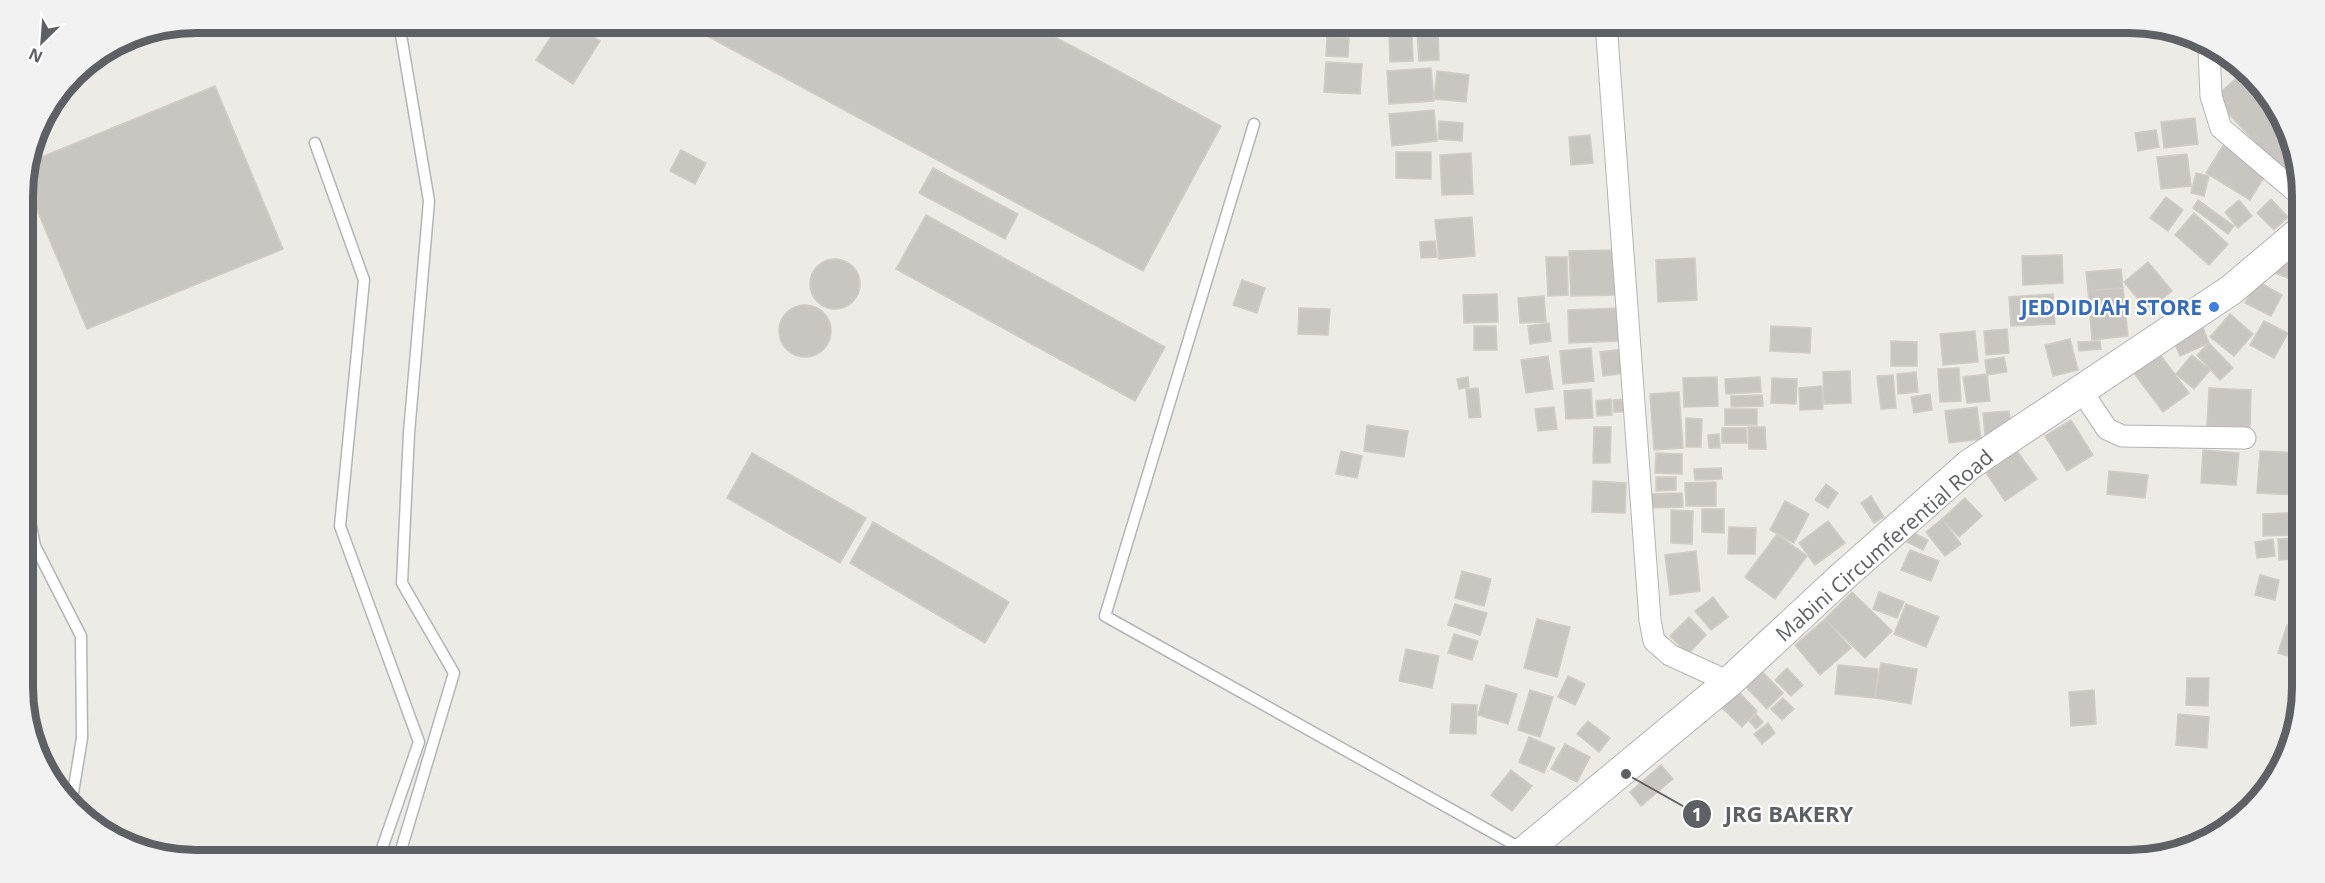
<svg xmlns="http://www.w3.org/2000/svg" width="2325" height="883" font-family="'Open Sans',sans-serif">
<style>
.building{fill:#c9c6c2;stroke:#d2ccc4;stroke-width:1.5}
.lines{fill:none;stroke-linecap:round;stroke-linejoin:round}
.service-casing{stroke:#b2b5b8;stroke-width:13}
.minor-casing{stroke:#b2b5b8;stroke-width:23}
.secondary-casing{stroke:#b1b4b8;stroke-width:32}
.service{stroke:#fff;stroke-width:10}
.minor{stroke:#fff;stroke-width:21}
.secondary{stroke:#fff;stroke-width:30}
.shop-dot{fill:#3f7fe0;stroke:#fff;stroke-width:2}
.labels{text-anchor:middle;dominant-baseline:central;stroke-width:4.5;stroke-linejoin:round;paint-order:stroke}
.shop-label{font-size:21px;font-weight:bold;fill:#366cbe;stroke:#fff;text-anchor:end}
.street-label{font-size:21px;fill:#5d6064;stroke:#fff}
.rim{fill:none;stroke:#5d6064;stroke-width:8}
.leader{fill:none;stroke:#5d6064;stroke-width:2}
.callout-dot{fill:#5d6064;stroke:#fff;stroke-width:2}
.mark-label{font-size:18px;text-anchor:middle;font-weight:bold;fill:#fff}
.callout-label{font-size:22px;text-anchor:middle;font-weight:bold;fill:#5d6064;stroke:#fff;stroke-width:4.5;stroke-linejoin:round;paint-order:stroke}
</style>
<rect width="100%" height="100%" fill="#edebe5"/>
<g class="building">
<polygon points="560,23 571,23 600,41 573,84 536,60"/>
<polygon points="683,23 1029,23 1221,126 1143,271"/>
<polygon points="1312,23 1355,23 1354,36 1311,34"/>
<polygon points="1648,23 1679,23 1679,25 1648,27"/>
<polygon points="1412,31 1413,61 1390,62 1389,32"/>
<polygon points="1417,32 1438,32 1439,60 1419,61"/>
<polygon points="1327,37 1349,38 1348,57 1326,56"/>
<polygon points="1326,62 1362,64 1360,94 1324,92"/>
<polygon points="1431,68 1434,101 1389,104 1387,71"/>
<polygon points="1437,71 1469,75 1466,102 1434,99"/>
<polygon points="2242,73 2266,90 2301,173 2301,192 2214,98"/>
<polygon points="215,86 283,249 87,329 24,179 29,162"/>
<polygon points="1434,110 1437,141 1392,146 1389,114"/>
<polygon points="2195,118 2198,144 2164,148 2161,122"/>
<polygon points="1439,121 1463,123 1462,141 1438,139"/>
<polygon points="2156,130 2159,147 2138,151 2135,133"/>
<polygon points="1590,135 1593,163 1571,165 1569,137"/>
<polygon points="2224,144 2268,171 2250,200 2206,173"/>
<polygon points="681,150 706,163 695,184 670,171"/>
<polygon points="1396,152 1431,152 1431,179 1396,178"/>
<polygon points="1471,153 1473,194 1442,195 1440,155"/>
<polygon points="2187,154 2191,186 2161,189 2157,157"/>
<polygon points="933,168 1018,214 1005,239 919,193"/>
<polygon points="2196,173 2209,176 2204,196 2191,193"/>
<polygon points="2166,197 2183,210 2168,231 2150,218"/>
<polygon points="2271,199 2288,217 2274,230 2257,213"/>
<polygon points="2198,200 2234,226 2228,234 2193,208"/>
<polygon points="2239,200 2252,216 2238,228 2225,212"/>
<polygon points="2194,213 2228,244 2209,265 2175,235"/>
<polygon points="926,215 1165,347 1135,401 896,269"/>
<polygon points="1472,217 1475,256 1439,259 1435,220"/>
<polygon points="1435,241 1437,257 1421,258 1420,242"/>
<polygon points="1615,250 1616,295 1571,296 1569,251"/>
<polygon points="2279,253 2301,261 2301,283 2272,272"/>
<polygon points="2062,255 2063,283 2023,285 2022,256"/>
<polygon points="1546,257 1567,257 1568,295 1548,296"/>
<polygon points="1695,258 1697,300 1658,302 1656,260"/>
<circle cx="835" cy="284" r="25"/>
<polygon points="2148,262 2172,291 2148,311 2124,282"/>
<polygon points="2121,269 2123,288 2088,291 2086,272"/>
<polygon points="1242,280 1265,288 1257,313 1233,305"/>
<polygon points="2257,281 2282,295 2271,316 2245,303"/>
<polygon points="2123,288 2128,336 2092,340 2088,291"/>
<polygon points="1497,294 1498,322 1464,323 1463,295"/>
<polygon points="2053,294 2055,324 2011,326 2009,297"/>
<polygon points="1544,296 1546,322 1520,323 1518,298"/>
<circle cx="805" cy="331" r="26"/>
<polygon points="1299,308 1330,309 1328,335 1298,334"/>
<polygon points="1619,308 1620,341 1569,343 1568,310"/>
<polygon points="2230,314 2253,334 2234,356 2210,337"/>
<polygon points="2264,321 2288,333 2274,358 2250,345"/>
<polygon points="1549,323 1551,341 1530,344 1528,326"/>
<polygon points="2202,325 2209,343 2180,356 2172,337"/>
<polygon points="1474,326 1496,326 1497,350 1474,350"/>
<polygon points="1771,326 1811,328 1810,353 1770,351"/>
<polygon points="2007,329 2009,353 1986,355 1984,331"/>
<polygon points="1975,331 1978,362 1943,365 1940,334"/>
<polygon points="2299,335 2301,336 2301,350 2294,346"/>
<polygon points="2070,339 2078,370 2053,376 2045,345"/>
<polygon points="1891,341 1917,342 1917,366 1891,366"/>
<polygon points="2100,341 2101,349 2079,351 2078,342"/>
<polygon points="2209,343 2233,368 2220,380 2197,355"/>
<polygon points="1591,348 1594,381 1563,384 1560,351"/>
<polygon points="1624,349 1627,373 1603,376 1600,352"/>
<polygon points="2159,353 2189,393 2163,412 2133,372"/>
<polygon points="2192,355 2210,370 2194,389 2176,374"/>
<polygon points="1548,356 1553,389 1526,393 1521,360"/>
<polygon points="2004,357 2007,372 1987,375 1985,360"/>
<polygon points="1959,368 1961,401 1940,402 1938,369"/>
<polygon points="1850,371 1851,403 1824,404 1823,372"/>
<polygon points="1916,372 1918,392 1898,394 1897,374"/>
<polygon points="1987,374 1990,401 1967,403 1963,377"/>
<polygon points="1893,375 1896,408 1881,409 1877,376"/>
<polygon points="1468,377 1469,387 1459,389 1457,379"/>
<polygon points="1717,377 1718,406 1684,407 1683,378"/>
<polygon points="1760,377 1761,392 1726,394 1725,379"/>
<polygon points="1772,378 1797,379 1796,404 1771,403"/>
<polygon points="1822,386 1823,409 1800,410 1799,388"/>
<polygon points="1478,388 1481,417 1469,418 1466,389"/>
<polygon points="2209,388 2251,390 2250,428 2207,426"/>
<polygon points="1591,389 1593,418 1566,419 1564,391"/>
<polygon points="1679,392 1683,448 1654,450 1650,394"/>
<polygon points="1930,394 1932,410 1914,413 1911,397"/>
<polygon points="1762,395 1763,406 1731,407 1731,396"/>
<polygon points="1611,399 1612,415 1597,416 1596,401"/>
<polygon points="1625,399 1626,412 1614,412 1613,400"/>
<polygon points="1554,407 1557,429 1538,431 1535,409"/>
<polygon points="1977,407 1981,439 1949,443 1945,411"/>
<rect x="1725" y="409" width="32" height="16"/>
<polygon points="2009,411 2012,433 1985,435 1983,413"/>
<polygon points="1686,418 1702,419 1701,447 1686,447"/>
<polygon points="2071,420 2093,455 2067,471 2045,436"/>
<polygon points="1367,425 1408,431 1404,457 1364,451"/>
<polygon points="1594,427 1611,427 1610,463 1593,463"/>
<polygon points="1748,427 1765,427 1766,449 1749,449"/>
<polygon points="1722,428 1746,428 1747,443 1722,443"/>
<polygon points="1719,434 1720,448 1709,448 1708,435"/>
<polygon points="2203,450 2239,453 2236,485 2201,483"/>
<polygon points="1341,451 1362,456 1357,478 1336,474"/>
<polygon points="2017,451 2037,479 2005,501 1986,473"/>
<polygon points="2260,451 2302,453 2301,495 2257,493"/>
<polygon points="752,453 866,518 840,563 727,498"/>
<polygon points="1656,453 1682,454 1682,474 1655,473"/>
<polygon points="1721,468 1722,479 1695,480 1694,469"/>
<polygon points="2109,471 2148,475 2145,498 2107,494"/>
<polygon points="1656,477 1676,477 1676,490 1656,491"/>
<polygon points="1593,481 1626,483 1625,513 1592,512"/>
<polygon points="1716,482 1716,506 1686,506 1685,483"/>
<polygon points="1826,484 1838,493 1828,508 1815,500"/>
<polygon points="1682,493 1683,507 1649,508 1649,494"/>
<polygon points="1871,496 1884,517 1874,523 1861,503"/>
<polygon points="1965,498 1982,516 1959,537 1942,519"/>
<polygon points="1785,501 1809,514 1794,543 1770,530"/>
<rect x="2298" y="508" width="4" height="17"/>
<polygon points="1702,509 1724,509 1724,533 1702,532"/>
<polygon points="1671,510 1693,511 1692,544 1671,543"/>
<polygon points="2291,513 2291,535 2263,536 2263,514"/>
<polygon points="1942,519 1961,544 1945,556 1926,532"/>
<polygon points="1828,521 1845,543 1815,565 1799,543"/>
<polygon points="873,522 1009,602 985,643 850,563"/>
<polygon points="1729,527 1756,528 1755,554 1728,554"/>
<polygon points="1910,531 1928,540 1923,550 1905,541"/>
<polygon points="1777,534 1807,556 1775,599 1745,577"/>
<polygon points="2302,538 2302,559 2279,560 2278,539"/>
<polygon points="2273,539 2275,556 2257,558 2255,542"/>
<polygon points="1910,550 1939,561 1931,581 1901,570"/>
<polygon points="1696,551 1700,591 1670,595 1665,555"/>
<polygon points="1462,571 1491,579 1484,606 1455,598"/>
<polygon points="2260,575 2279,580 2275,600 2255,595"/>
<polygon points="1852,592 1892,631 1865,658 1825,619"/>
<polygon points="1879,592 1904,602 1897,618 1873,609"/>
<polygon points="1713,597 1728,617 1711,630 1695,611"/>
<polygon points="1455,604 1487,613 1480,635 1448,625"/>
<polygon points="1906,604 1939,617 1926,647 1894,634"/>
<polygon points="1689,617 1706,635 1688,654 1670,636"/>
<polygon points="1537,619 1570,627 1557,677 1524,668"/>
<polygon points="1825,619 1851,648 1820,675 1795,645"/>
<polygon points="2287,625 2302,630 2302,660 2278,653"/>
<polygon points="1454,634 1478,641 1472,660 1448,653"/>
<polygon points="1406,649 1439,656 1432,688 1399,681"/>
<polygon points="1881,663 1917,669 1911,704 1875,698"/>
<polygon points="1838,665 1878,669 1875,698 1835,694"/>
<polygon points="1787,668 1803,685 1791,696 1775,680"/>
<polygon points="1760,669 1783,693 1767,709 1744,685"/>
<polygon points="1568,676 1585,684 1575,705 1558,697"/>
<polygon points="2187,678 2209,678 2208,706 2186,705"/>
<polygon points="1486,685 1517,694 1508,724 1478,715"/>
<polygon points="1736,689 1757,711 1742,727 1720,706"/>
<polygon points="1530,690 1553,697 1540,737 1518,730"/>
<polygon points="2094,690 2096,724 2071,726 2069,692"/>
<polygon points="1783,698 1794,709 1782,720 1771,709"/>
<polygon points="1452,704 1477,705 1476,734 1450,733"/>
<polygon points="1756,714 1763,722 1756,729 1749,721"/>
<polygon points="2178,714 2209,717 2207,748 2176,745"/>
<polygon points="1588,721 1610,738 1599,752 1577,734"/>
<polygon points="1768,723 1775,733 1762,744 1754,734"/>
<polygon points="1529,737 1555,748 1544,773 1519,762"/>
<polygon points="1565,744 1590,757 1577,782 1551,769"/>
<polygon points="1661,765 1673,779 1641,806 1630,792"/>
<polygon points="1511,770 1532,786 1512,811 1491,795"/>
</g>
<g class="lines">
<g class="service-casing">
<g id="service">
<polyline points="1254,124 1105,616 1522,849"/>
<polyline points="315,143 364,280 340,526 419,742 378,860"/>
<polyline points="25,496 35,546 81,636 82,738 71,805"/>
<polyline points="398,860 454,673 402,583 409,433 429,201 399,23"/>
</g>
</g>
<g class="minor-casing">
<g id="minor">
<polyline points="1606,23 1650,620 1654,641 1670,655 1729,682"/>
<polyline points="2209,50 2211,96 2221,128 2301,196"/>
<polyline points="2081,390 2107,429 2122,436 2245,438"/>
</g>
</g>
<g class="secondary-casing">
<polyline id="secondary" points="1514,860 1729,682 1841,578 1969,465 2231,290 2301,231"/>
</g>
<use href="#service" class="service"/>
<use href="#minor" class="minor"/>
<use href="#secondary" class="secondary"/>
</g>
<circle class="shop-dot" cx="2214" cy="307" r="6"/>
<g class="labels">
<g class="shop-label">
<text x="2202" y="307">JEDDIDIAH STORE</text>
</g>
<g class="street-label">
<text transform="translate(1884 545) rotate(-41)">Mabini Circumferential Road</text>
</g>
</g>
<path d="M0 0H2325V883H0ZM196 33H2129A163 163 0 0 1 2292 196V687A163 163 0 0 1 2129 850H196A163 163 0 0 1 33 687V196A163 163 0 0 1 196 33Z" fill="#f2f2f3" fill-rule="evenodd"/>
<path class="rim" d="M196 33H2129A163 163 0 0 1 2292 196V687A163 163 0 0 1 2129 850H196A163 163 0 0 1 33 687V196A163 163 0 0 1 196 33Z"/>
<path class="leader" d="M1626 774L1697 814"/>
<g class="callout-dot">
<circle cx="1626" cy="774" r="6"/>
<circle cx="1697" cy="814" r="15"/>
</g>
<g class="mark-label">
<text x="1697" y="821">1</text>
</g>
<g class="callout-label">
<text x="1789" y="822">JRG BAKERY</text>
</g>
<g transform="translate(42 42) rotate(205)" stroke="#ffffff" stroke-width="4.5" paint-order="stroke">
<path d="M0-4.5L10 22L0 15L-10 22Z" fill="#5d6064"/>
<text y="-9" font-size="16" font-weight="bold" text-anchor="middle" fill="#5d6064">N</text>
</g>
</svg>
